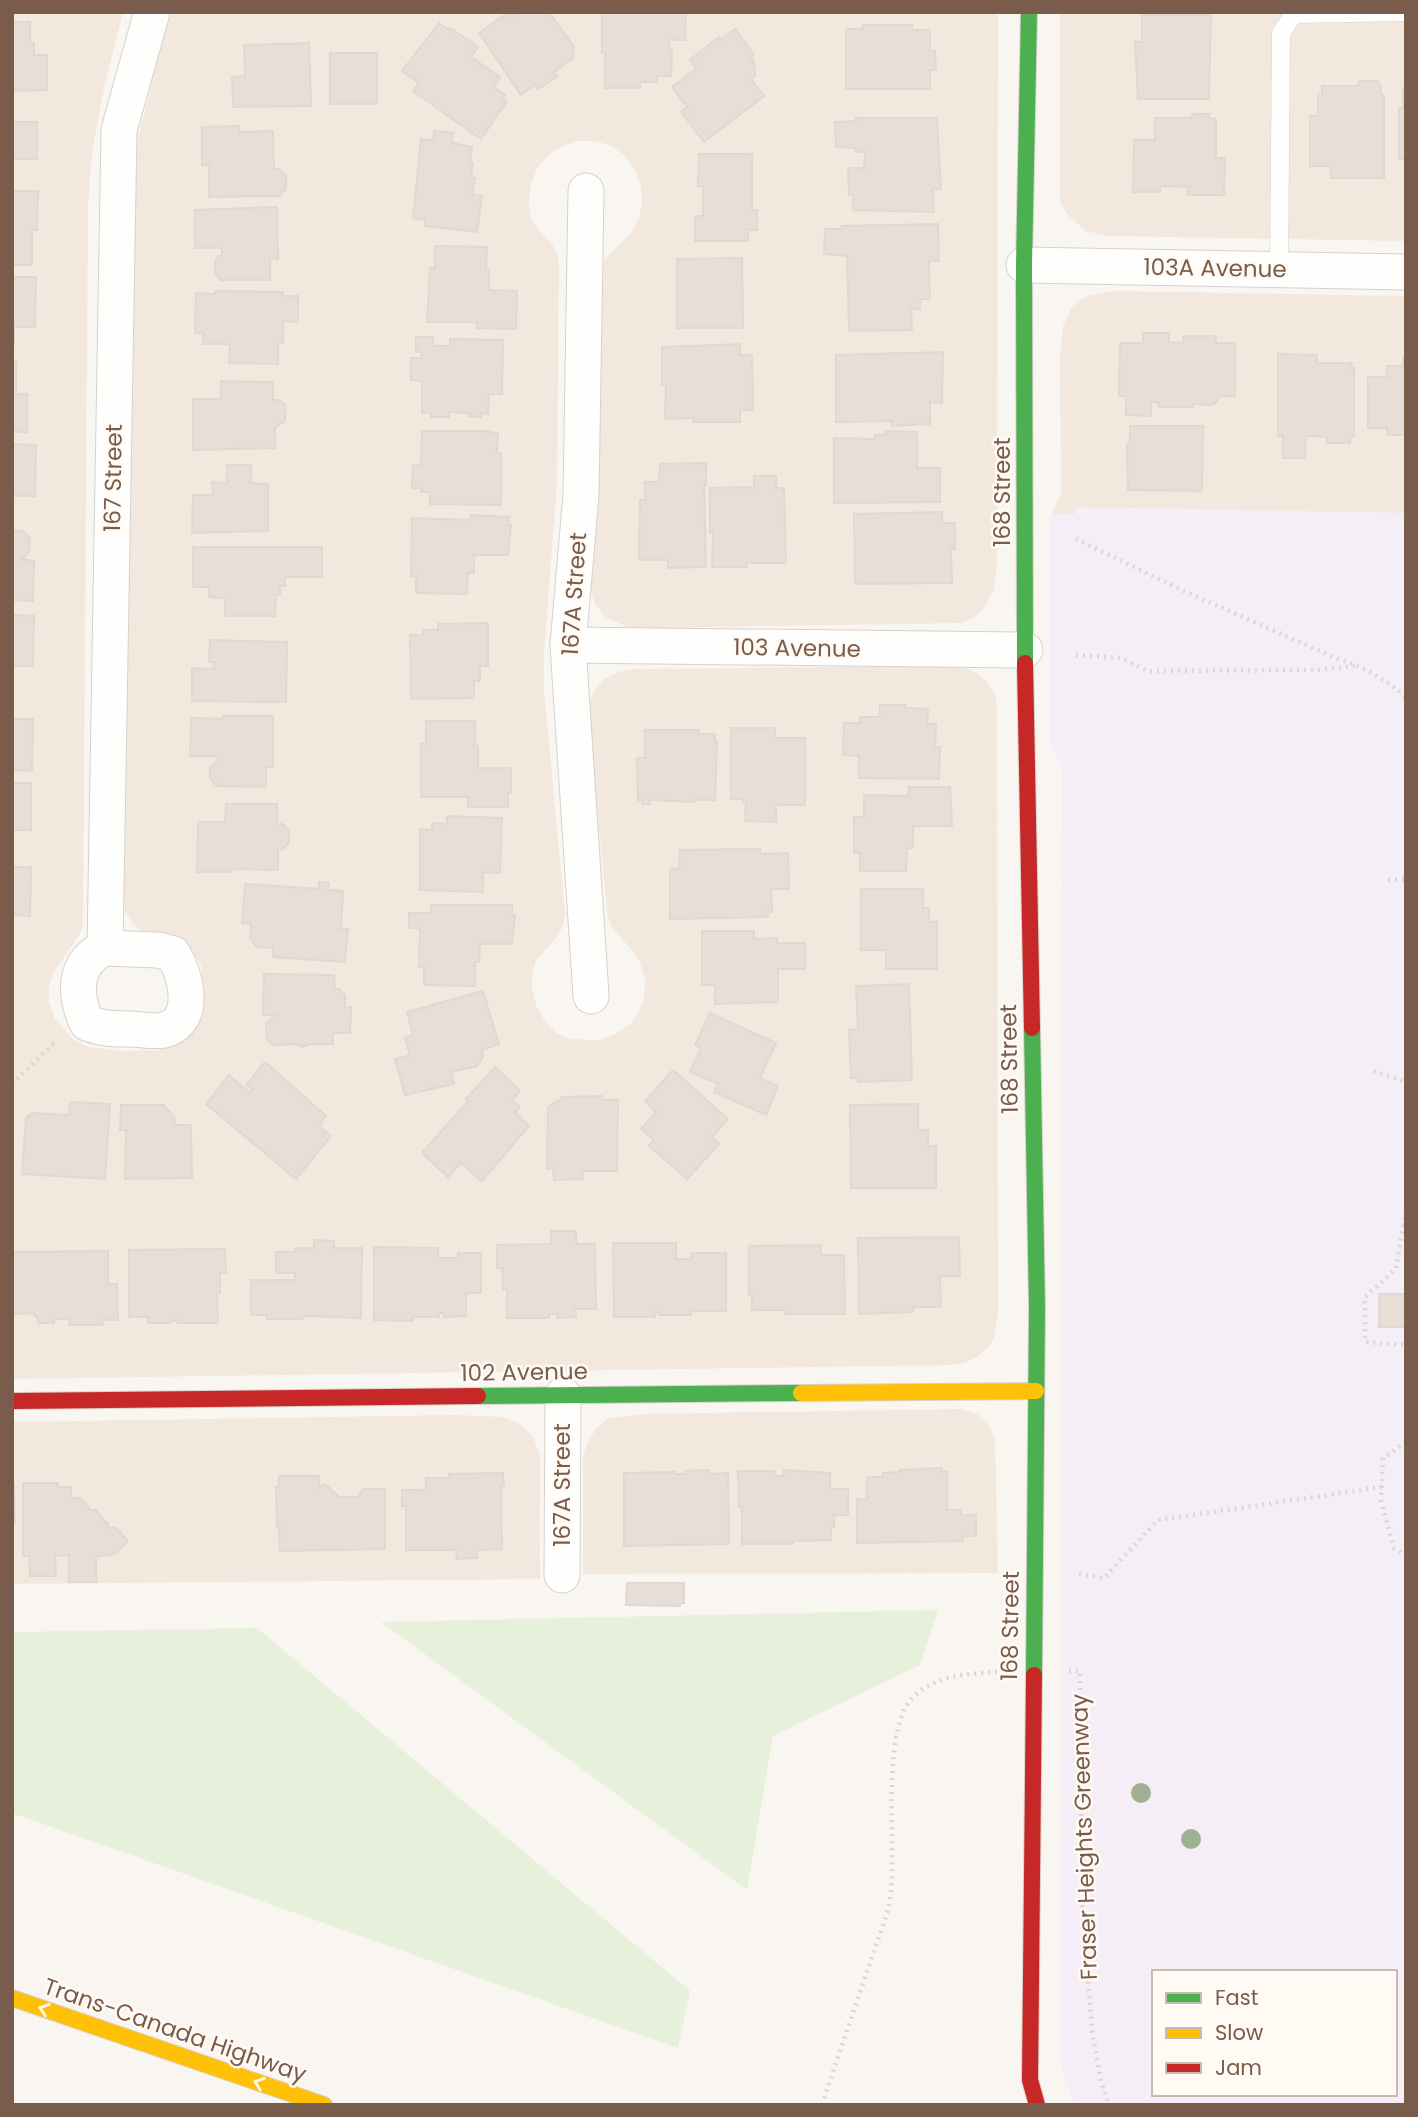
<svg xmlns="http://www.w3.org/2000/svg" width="1418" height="2117" font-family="Poppins,sans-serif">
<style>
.residential{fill:#f2e8de}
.education{fill:#f6eef6;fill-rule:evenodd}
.green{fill:#e7f0db}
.building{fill:#e6ded7;stroke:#e2d8d2;stroke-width:2}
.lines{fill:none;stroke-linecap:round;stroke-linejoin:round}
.lane-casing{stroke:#d7d1cb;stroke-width:19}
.street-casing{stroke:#d7d1cb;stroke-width:37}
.fast-casing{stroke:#d9d2cb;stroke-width:18}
.slow-casing{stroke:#d9d2cb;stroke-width:18}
.jam-casing{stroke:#d9d2cb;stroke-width:18}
.path{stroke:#dcd5d0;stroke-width:4.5;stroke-dasharray:2 5;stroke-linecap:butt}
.lane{stroke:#fefefd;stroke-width:18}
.street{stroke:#fefefd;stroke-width:35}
.fast{stroke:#4caf50;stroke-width:16}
.slow{stroke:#ffc107;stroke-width:16}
.jam{stroke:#c62828;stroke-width:16}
.tree{fill:#9eb190}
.oneway{stroke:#fffaf3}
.labels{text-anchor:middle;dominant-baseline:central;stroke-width:5;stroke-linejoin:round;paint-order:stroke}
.street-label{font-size:23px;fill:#7a5c4d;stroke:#fffaf3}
</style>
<rect width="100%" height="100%" fill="#f9f5f0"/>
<g class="residential">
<polygon points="12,12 123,12 104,88 92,152 88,206 83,919 81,932 55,971 49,986 49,1002 55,1019 74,1040 88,1047 123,1051 158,1050 174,1044 201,1009 204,993 201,964 193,955 144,934 133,924 125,911 123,893 132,176 137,143 169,12 998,12 997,560 994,590 982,611 972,619 960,623 645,628 629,628 604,616 595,604 591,591 590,578 599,487 601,272 605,259 628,236 638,221 642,203 641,186 635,170 625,156 612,146 595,141 577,141 560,147 548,155 536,170 530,189 529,206 532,222 552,244 558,256 559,269 557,483 544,651 544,690 565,913 563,926 557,937 536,960 532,974 532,989 536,1005 544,1020 555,1032 569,1039 598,1040 616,1034 630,1024 639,1012 644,996 645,979 640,963 632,950 612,928 608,917 589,734 589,704 595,689 604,679 618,672 635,669 942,666 968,669 978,674 988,683 995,695 997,706 998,1313 994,1338 988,1348 978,1356 965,1363 952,1365 12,1379"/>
<polygon points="1060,12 1406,12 1406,241 1108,236 1085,231 1067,214 1061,204 1060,194"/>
<polygon points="1116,291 1406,296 1406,519 1052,514 1061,493 1060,355 1063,326 1072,307 1079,301 1090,295"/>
<polygon points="961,1409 977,1414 989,1426 995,1440 998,1573 583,1574 583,1459 587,1443 596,1429 608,1418 645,1414"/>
<polygon points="453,1415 503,1417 520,1424 533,1437 540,1455 540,1579 12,1584 12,1422"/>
</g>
<path class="education" d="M 1075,507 L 1406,513 L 1406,2105 L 1075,2105 L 1062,2072 L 1060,2057 L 1061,767 L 1050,743 L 1049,528 L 1052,514 L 1075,514 ZM 1154,1972 L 1395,1972 L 1395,2094 L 1154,2094 Z"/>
<g class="green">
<polygon points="938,1610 920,1665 773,1736 747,1890 381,1622"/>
<polygon points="257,1628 690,1991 678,2048 12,1813 12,1632"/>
</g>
<g class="building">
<polygon points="509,12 515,15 519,12 549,12 574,47 572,59 554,72 557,77 538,89 535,85 521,95 479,33"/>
<polygon points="602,12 686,12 685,40 669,40 670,50 672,50 671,76 657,76 657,82 640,82 640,88 605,88 605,53 602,53"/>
<polygon points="1142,15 1211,15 1209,99 1138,99 1135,42 1142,42"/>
<polygon points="12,22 30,22 30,43 34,43 34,55 47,55 47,90 12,91"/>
<polygon points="439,23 449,30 450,28 478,47 471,57 500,77 494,87 505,95 503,99 507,101 481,139 413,91 419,83 402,71"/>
<polygon points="863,25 912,25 912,30 930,30 930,51 935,51 936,70 930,70 930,89 846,89 846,29 863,29"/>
<polygon points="735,29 754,55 751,58 754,63 755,76 751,79 764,96 704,142 681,112 687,107 672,87 696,69 690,60 719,37 721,40"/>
<polygon points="309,43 311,106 233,107 232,77 245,76 244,45"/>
<rect x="330" y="53" width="47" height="51"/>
<polygon points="1360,81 1377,81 1381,86 1381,95 1384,95 1384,178 1331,178 1331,166 1310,166 1310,116 1318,116 1318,94 1322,94 1322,86 1357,86"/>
<polygon points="1403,88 1406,88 1406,159 1399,159 1399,108 1403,108"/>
<polygon points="1192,114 1209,114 1209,118 1216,119 1216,158 1225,158 1224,195 1187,195 1188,187 1160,186 1160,192 1133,192 1134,140 1155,140 1155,118 1192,118"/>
<polygon points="856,118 937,118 941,189 933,189 934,212 853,210 853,195 849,195 848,168 864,168 865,152 856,152 855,148 836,147 835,122 856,121"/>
<rect x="12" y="122" width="25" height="37"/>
<polygon points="239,126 239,132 273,131 274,169 279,169 286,175 286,189 279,196 209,197 209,165 202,165 202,127"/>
<polygon points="434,131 453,133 452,143 472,147 470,162 473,163 471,178 475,178 472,195 482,196 477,232 425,226 425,220 413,218 421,139 433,141"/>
<polygon points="699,154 752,154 752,210 757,210 757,230 748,230 748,241 695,241 695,216 703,216 703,186 698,186"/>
<polygon points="12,191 38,191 37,230 32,230 32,265 12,265"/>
<polygon points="277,207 278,259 270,259 270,280 221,280 215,273 215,261 219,256 222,256 222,248 195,248 195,210"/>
<polygon points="938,224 939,261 929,261 930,299 920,299 920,309 911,309 912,330 849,331 847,256 824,254 825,229 842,229 842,226"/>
<polygon points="435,246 487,247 486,270 489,270 489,290 517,291 516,329 476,328 477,322 427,322 430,268 435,268"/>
<polygon points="742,258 743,328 677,328 677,259"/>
<polygon points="12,277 36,277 35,327 14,327 14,346"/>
<polygon points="215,291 283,292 283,296 298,296 298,322 283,321 283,343 278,343 278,364 229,363 230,344 203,344 203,333 195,333 196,293 215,294"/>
<polygon points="1143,333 1169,333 1169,342 1183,343 1183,336 1216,336 1216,343 1235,343 1235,396 1221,396 1213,405 1193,404 1193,407 1159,407 1158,402 1151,402 1151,416 1126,415 1126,396 1119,396 1120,343 1143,343"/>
<polygon points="416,337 433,337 433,346 450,346 450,339 503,340 502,394 489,394 488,414 481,413 481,417 469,416 469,413 449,412 449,417 431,417 431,413 422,413 422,381 411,380 411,358 422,358 422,352 416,352"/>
<polygon points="740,344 740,355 752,355 753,410 740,410 740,422 693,422 693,418 665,419 666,385 662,385 662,347"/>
<polygon points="943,352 942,403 930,402 930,424 892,426 892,421 836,422 836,355"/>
<polygon points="1278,354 1317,355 1317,363 1352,363 1351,367 1354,368 1354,436 1350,436 1350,443 1327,443 1327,437 1306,436 1305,458 1283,458 1283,436 1278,436"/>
<polygon points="1403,358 1406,358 1406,438 1403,435 1387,435 1387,428 1368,428 1368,377 1387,377 1387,366 1403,366"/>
<polygon points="12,362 16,362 16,394 27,394 27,432 12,432"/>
<polygon points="221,381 273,382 273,400 279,400 285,405 285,421 275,428 275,448 193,450 193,399 221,399"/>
<polygon points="1130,426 1203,426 1202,491 1128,490 1127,444 1130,444"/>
<polygon points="422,431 486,431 498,433 497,453 501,453 501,505 430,504 430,492 421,492 421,488 412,488 413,465 421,466"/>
<polygon points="886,431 917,432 917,468 940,468 940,502 834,503 834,438 875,439 875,435 886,435"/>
<polygon points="12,444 36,445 35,496 12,496"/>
<polygon points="706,463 706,485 704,485 706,567 668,568 668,560 639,560 640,500 645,500 645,482 659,482 660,464"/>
<polygon points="227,465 251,465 251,483 268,484 268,531 192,533 193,495 213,495 212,482 227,483"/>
<polygon points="754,476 776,476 776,488 784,488 786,563 747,563 747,567 712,567 713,532 710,532 710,488 754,487"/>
<polygon points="942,512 942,523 955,523 955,549 951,549 952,583 855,584 854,514"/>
<polygon points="471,515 509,517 508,525 511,525 508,555 474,555 474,573 468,573 467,594 416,593 416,576 411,576 412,518 470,520"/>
<polygon points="12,531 22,531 30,538 29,552 22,559 34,561 33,601 12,600"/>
<polygon points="193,547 322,547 322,577 285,577 285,586 280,586 280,595 276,595 275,616 225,616 225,598 209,597 209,587 193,587"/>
<polygon points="12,615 34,616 33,666 12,666"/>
<polygon points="488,623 488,666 480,666 480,681 474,681 474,698 411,699 410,635 423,635 423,630 438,630 438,624"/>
<polygon points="210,640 287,642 286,702 192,701 192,668 214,669 214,662 209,662"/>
<polygon points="880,705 906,705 905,708 928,709 927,724 936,724 935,747 940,747 939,779 859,778 859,756 843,755 844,723 860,723 860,717 880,717"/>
<polygon points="223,716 273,716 273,767 266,767 266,787 217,786 210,779 210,767 218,760 218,756 190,756 191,718 223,719"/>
<polygon points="12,719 33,719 32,771 12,770"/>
<polygon points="426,721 475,721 475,746 478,746 478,768 511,768 511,793 508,793 508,807 468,807 468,797 421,797 421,744 426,744"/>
<polygon points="731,728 775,728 775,738 805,738 805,805 776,805 776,822 745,821 746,802 743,802 743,799 731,799"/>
<polygon points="645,730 699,730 699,734 715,734 715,742 717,742 715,800 694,800 694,802 650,800 650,804 642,804 642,800 638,800 637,758 645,758"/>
<rect x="12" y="783" width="19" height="47"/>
<polygon points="909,787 950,787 952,826 913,826 913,848 907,848 906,871 860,871 860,853 854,853 854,817 864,817 864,795 908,796"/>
<polygon points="226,804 277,804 277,824 282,824 289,830 289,843 282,850 278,850 278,870 232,869 232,872 197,872 198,822 225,822"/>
<polygon points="447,816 502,818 500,873 483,872 483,892 420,890 420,829 432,830 432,823 447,824"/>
<polygon points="760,849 760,854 788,853 789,889 771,889 772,912 767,912 768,917 670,919 670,869 679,869 680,850"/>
<polygon points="12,867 31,867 30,916 12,915"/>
<polygon points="319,882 329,883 328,890 343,891 341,929 348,929 345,962 273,957 273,948 257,947 250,939 251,924 242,923 245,884 319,889"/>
<polygon points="861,889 923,889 923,908 929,908 929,922 937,922 937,969 886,969 886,950 861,950"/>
<polygon points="431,905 512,905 512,915 515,915 512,944 480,944 479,962 475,962 475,986 424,985 424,967 419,967 420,928 409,928 409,913 431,913"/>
<polygon points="702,931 754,931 754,939 777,938 777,943 805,943 805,969 778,969 778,1002 715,1004 715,985 702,985"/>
<polygon points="264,974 334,975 335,989 339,989 345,995 345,1008 351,1007 350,1033 333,1033 333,1044 311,1044 301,1047 297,1044 273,1045 267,1039 266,1024 275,1015 263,1015"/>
<polygon points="909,984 912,1080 858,1082 858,1078 851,1078 849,1030 858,1029 856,986"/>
<polygon points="483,991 499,1044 482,1050 483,1057 477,1066 451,1072 454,1084 405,1095 395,1059 410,1055 405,1038 413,1035 407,1012"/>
<polygon points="710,1013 776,1043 760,1078 778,1086 766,1115 714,1092 718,1084 690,1072 701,1048 695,1045"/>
<polygon points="265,1062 326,1116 319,1126 331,1136 296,1179 206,1104 229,1075 250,1093 253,1090 246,1085"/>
<polygon points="495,1067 520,1091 512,1100 520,1107 515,1112 529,1126 482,1181 461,1163 448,1177 422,1153 468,1101 466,1099"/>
<polygon points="673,1070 728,1119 712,1137 719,1144 687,1179 649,1146 654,1140 641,1129 656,1112 645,1101"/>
<polygon points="602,1096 603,1100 618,1100 617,1171 582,1171 583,1179 554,1180 553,1168 547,1169 548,1107 561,1099 561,1097"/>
<polygon points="70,1102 110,1104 105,1179 22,1174 26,1118 32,1113 69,1115"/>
<polygon points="918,1104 918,1130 928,1130 928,1146 936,1146 936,1188 851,1188 850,1105"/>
<polygon points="121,1105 163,1105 174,1116 175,1125 191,1125 192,1178 125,1179 126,1130 120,1130"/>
<polygon points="551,1231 576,1231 576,1244 595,1244 596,1309 575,1309 576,1317 557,1318 557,1314 549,1314 549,1318 507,1318 507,1289 503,1289 502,1268 497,1268 497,1245 551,1244"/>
<polygon points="959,1237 960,1276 940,1276 941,1307 913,1307 913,1312 859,1314 858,1238"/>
<polygon points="314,1240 334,1241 334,1248 362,1248 361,1318 303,1316 303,1319 267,1319 267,1315 251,1315 251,1280 295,1280 295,1273 276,1273 276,1252 295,1252 295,1248 314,1248"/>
<polygon points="613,1243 676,1243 676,1259 691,1259 691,1253 726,1253 726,1311 691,1311 691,1315 659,1315 659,1312 655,1312 655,1317 614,1317"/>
<polygon points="821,1245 821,1255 844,1255 845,1314 785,1314 785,1310 752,1310 752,1295 749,1295 749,1246"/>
<polygon points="374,1247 438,1248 438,1258 458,1258 458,1253 481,1253 481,1293 466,1293 466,1316 444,1317 444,1313 439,1313 439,1317 413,1317 413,1321 374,1320"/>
<polygon points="225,1249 226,1273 220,1273 220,1293 217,1293 218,1323 177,1323 177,1320 171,1321 171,1323 148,1323 148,1317 129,1317 129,1250"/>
<polygon points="108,1251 108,1284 117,1284 118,1320 102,1320 103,1325 69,1325 69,1319 54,1319 54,1323 38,1323 37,1316 34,1316 34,1313 12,1314 12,1252"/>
<rect x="1379" y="1294" width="27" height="33"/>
<polygon points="942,1468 942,1472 947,1472 947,1510 961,1510 961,1515 976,1515 976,1536 963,1536 963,1541 857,1543 857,1499 867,1499 867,1477 883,1477 883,1473 899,1472 899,1470"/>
<polygon points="709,1470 709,1474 728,1473 729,1544 624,1546 624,1473 675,1472 675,1474 685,1474 685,1471"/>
<polygon points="784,1470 830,1473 830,1489 848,1489 848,1515 834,1515 834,1527 831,1527 831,1540 793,1541 793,1544 742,1544 742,1507 739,1507 738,1471 774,1471 774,1476 784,1476"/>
<polygon points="503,1473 504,1486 501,1486 502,1549 477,1550 477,1558 457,1559 456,1550 406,1550 406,1506 402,1506 402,1490 423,1490 426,1488 426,1478 449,1478 449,1474"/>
<polygon points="279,1476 319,1476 319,1487 325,1484 339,1497 357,1497 363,1489 385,1489 385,1549 280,1551 279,1527 277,1527 276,1487 279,1487"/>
<polygon points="23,1483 58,1483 58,1487 71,1487 71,1498 80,1498 89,1507 89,1510 96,1510 108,1524 108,1528 116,1528 128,1541 114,1554 96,1557 96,1582 69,1582 69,1555 55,1556 56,1576 30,1576 29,1556 23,1556"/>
<polygon points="12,1484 14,1484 15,1522 12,1522"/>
<polygon points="627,1583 684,1583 684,1603 680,1603 680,1606 626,1605"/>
</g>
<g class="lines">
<g class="lane-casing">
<polyline id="lane" points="1279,270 1281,33 1294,14 1406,12"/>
</g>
<g class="street-casing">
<g id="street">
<polyline points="586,191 581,495 568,645 591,996"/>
<polyline points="1024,265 1406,272"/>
<polyline points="568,645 1025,650"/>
<polyline points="105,948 119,130 152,12"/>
<path d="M 105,948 L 158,950 L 173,954 C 186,975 198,1021 164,1030 C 154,1032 140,1029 130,1029 C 115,1029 102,1029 87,1023 C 74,995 73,962 105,948 Z"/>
<polyline points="562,1575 563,1395"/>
</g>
</g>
<g class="fast-casing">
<g id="fast">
<polyline points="1025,663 1024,265 1029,12"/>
<polyline points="1032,1028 1037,1307 1034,1675"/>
<polyline points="478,1396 801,1393"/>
</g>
</g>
<g class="slow-casing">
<g id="slow">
<polyline points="801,1393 1036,1391"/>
<polyline points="12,1998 324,2105"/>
</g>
</g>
<g class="jam-casing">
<g id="jam">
<polyline points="1025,663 1032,1028"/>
<polyline points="12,1401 478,1396"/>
<polyline points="1034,1675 1030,2080 1037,2105"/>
</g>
</g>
<g class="path">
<path d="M 1076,539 L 1184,591 L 1338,659 C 1364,667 1385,679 1406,697"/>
<polyline points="1076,655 1121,658 1148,671 1315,670 1355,666"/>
<polyline points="1388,880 1406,879"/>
<polyline points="1374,1071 1406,1082"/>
<polyline points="12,1084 56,1041"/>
<polyline points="1406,1211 1396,1269 1365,1297 1365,1342 1406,1345"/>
<polyline points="1406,1442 1383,1458 1381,1500 1394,1548 1406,1555"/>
<polyline points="1079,1574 1104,1578 1158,1520 1382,1487"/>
<polyline points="1069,1671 1080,1671 1082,1899 1092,2031 1101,2081 1109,2105"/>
<path d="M 822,2105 C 838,2057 854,2010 870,1963 C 877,1940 889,1916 891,1891 C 895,1845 883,1736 909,1702 C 930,1675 967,1674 997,1672"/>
</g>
<use href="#lane" class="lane"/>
<use href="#street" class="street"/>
<use href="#fast" class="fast"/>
<use href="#slow" class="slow"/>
<use href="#jam" class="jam"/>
</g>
<g class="tree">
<circle cx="1141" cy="1793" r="10"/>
<circle cx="1191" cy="1839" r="10"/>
</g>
<defs><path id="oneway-chevron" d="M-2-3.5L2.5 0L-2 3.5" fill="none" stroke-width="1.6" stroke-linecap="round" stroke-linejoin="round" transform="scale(1.75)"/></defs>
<g class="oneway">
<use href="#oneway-chevron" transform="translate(44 2009) rotate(-161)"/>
<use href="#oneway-chevron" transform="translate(259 2083) rotate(-161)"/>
</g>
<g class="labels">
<g class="street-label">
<text transform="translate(1215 268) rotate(1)">103A Avenue</text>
<text transform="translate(113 478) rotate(-89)">167 Street</text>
<text transform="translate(1002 492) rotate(-90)">168 Street</text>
<text transform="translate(574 594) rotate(-86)">167A Street</text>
<text transform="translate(797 648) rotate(1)">103 Avenue</text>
<text transform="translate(1009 1059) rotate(-91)">168 Street</text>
<text transform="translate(524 1372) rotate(-1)">102 Avenue</text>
<text transform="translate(562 1485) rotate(-90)">167A Street</text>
<text transform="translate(1010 1626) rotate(-89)">168 Street</text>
<text transform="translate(1084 1837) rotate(-92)">Fraser Heights Greenway</text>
<text transform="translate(175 2030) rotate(19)">Trans-Canada Highway</text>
</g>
</g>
<rect width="1418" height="2117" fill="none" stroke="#7a5c4d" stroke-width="28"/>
<rect x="1152" y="1970" width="245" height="126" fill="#fffaf3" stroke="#cabbb1" stroke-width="2"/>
<rect x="1166" y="1993" width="35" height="10" fill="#4caf50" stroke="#cabbb1" stroke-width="2"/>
<text x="1215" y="2005" font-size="21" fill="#7a5c4d">Fast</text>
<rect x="1166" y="2028" width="35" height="10" fill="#ffc107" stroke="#cabbb1" stroke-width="2"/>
<text x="1215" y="2040" font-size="21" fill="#7a5c4d">Slow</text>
<rect x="1166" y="2063" width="35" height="10" fill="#c62828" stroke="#cabbb1" stroke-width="2"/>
<text x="1215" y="2075" font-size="21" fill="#7a5c4d">Jam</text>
</svg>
